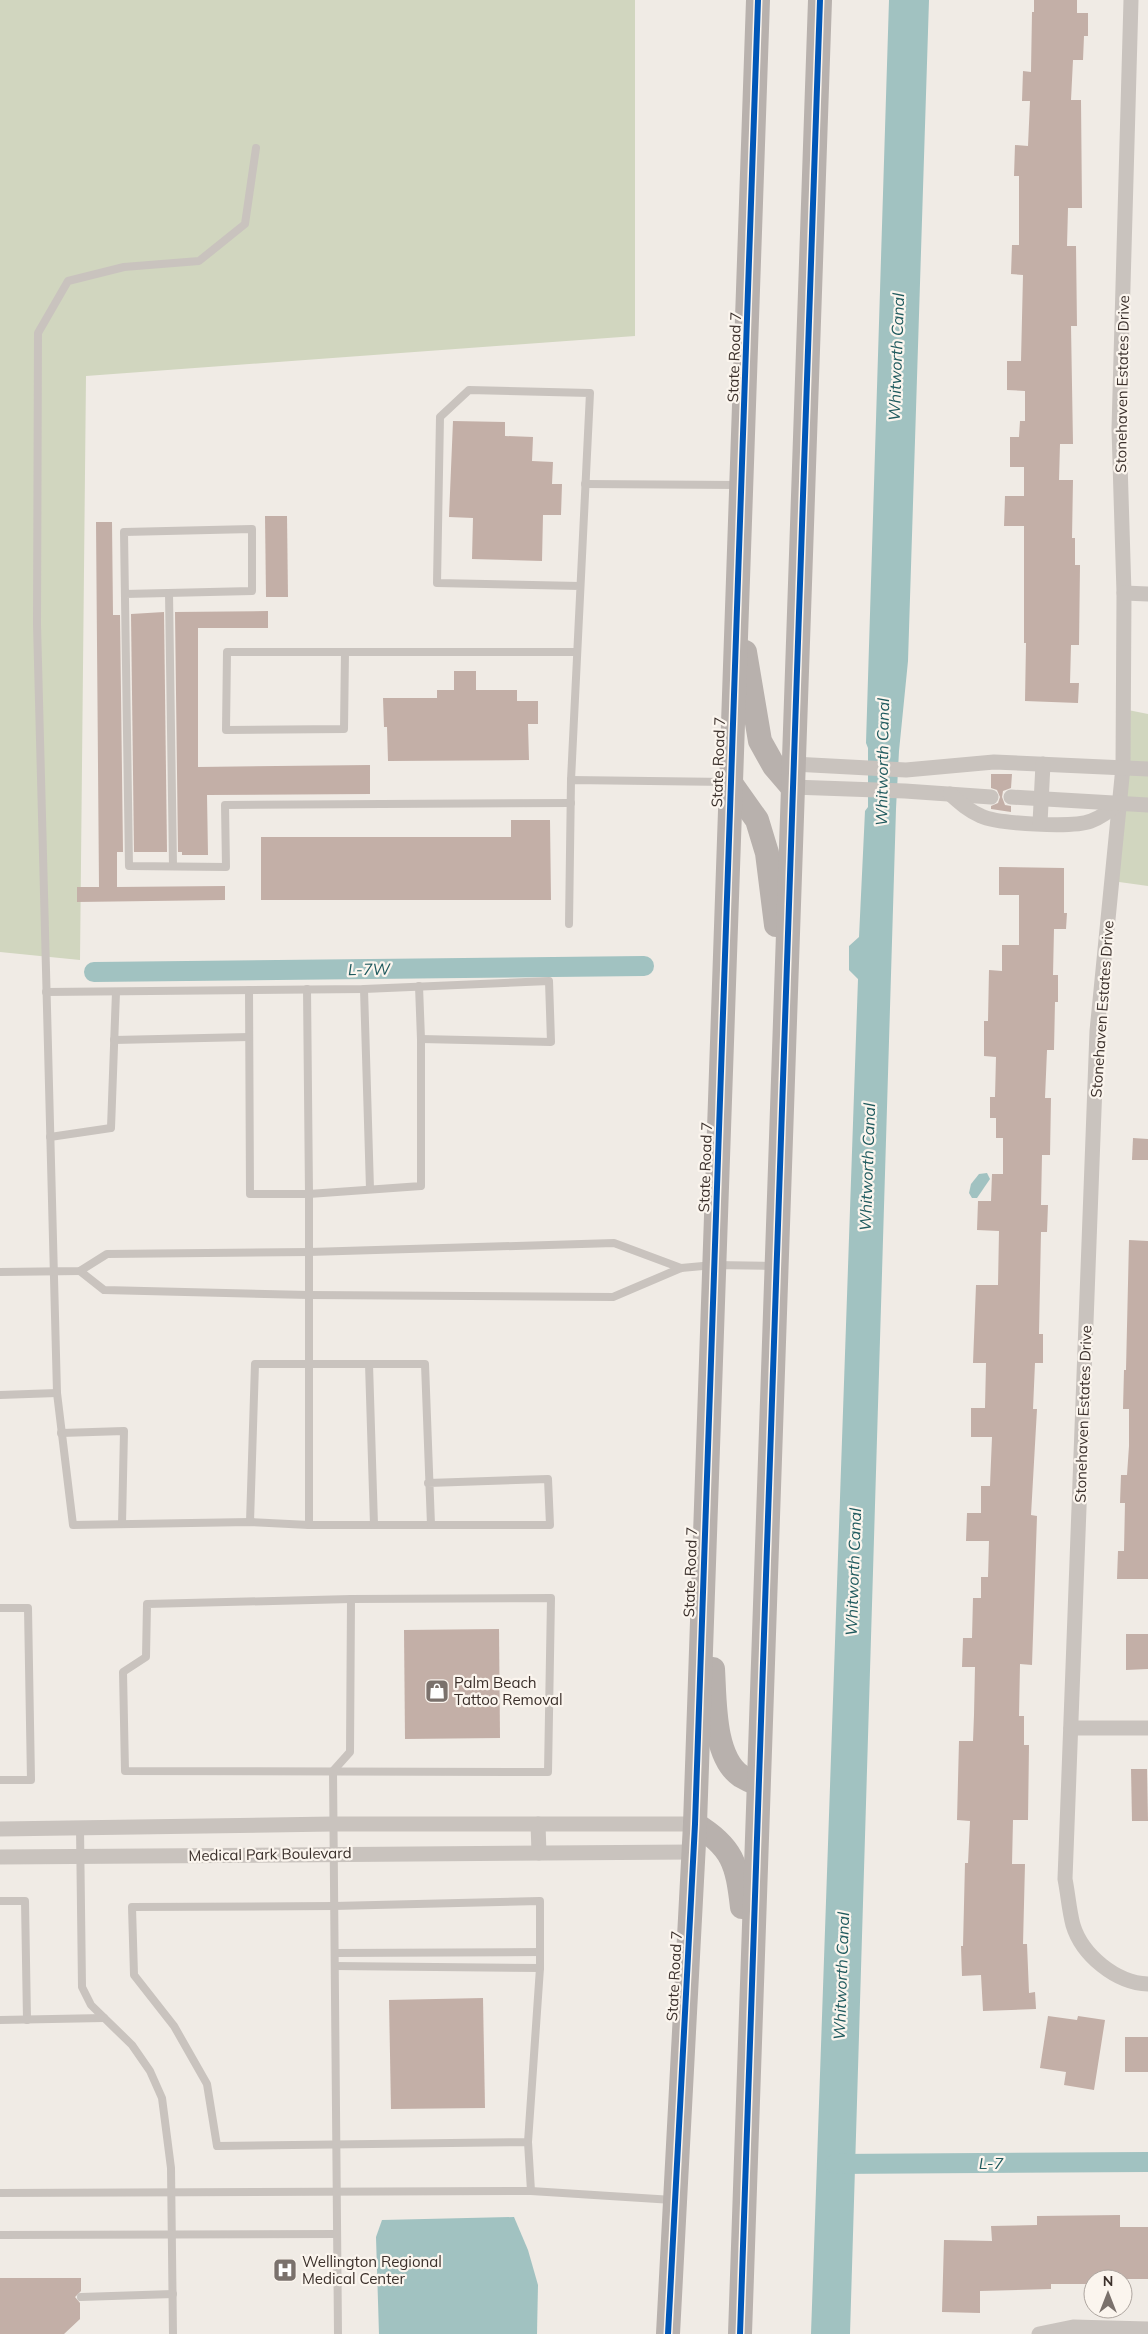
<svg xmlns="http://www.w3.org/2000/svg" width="1148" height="2334" font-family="Mulish,sans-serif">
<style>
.green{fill:#d1d6bf}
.water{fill:#a1c2c1}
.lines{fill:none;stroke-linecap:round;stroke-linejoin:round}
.canal{stroke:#a1c2c1;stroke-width:20}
.building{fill:#c3afa7}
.service{stroke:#c9c3be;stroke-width:8}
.minor{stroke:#c9c3be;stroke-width:15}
.primary{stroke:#b8b1ad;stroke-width:24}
.cycleway-casing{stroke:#fbf5ee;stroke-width:9}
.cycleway{stroke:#0057b8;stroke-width:6}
.labels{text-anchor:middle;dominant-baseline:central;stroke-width:4.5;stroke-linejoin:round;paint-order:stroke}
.street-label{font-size:15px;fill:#3b302b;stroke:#fbf5ee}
.poi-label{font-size:15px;fill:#3b302b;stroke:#fbf5ee;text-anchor:start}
.water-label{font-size:16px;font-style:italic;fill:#1f5a5e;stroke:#fbf5ee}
</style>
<rect width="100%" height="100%" fill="#f0ebe5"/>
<g class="green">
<polygon points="0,0 635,0 635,336 86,376 80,960 0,952"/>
<polygon points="1123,709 1148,714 1148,886 1112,881"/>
</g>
<g class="water">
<polygon points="889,0 929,0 908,661 899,751 896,809 850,2334 811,2334 858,979 849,970 849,946 859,937 865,811 868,807 868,748 866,743"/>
<polygon points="987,1173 990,1179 977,1198 972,1198 969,1193 971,1184 979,1174"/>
<polygon points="514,2217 528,2250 538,2285 537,2334 379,2334 376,2237 382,2220"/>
</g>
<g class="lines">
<g class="canal">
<polyline points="94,972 644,966"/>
<polyline points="835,2164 1148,2162"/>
</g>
</g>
<g class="building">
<polygon points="1034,0 1077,0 1077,13 1088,13 1088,36 1084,36 1083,60 1073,60 1071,100 1081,100 1082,208 1068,208 1067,246 1076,246 1077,326 1071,326 1073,444 1060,444 1059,480 1073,480 1072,538 1075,538 1075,565 1080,565 1079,645 1071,645 1070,683 1079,683 1078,703 1025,701 1026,643 1024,643 1024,526 1004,526 1005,496 1024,496 1024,467 1010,467 1010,437 1019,437 1020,421 1025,421 1025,391 1007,390 1007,361 1021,361 1023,275 1011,274 1012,245 1019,245 1019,176 1014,176 1015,145 1028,146 1030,101 1022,101 1023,71 1031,72 1032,12 1034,12"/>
<polygon points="453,421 505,422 505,436 533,437 532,461 553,462 552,484 562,484 561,515 543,515 542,561 472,559 473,518 449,517"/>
<polygon points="265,516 287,516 288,597 266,597"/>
<polygon points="96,522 112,522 113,615 120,615 123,852 117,852 117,887 225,886 225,900 77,902 77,887 99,887"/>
<polygon points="268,611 268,628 198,628 198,767 370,765 370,794 207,795 208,855 182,855 182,852 178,852 175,612"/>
<polygon points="164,612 167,852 134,852 131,614"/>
<polygon points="454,671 476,671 476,690 517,690 517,701 538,701 538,724 528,724 529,760 388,761 387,727 384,727 383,698 437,698 437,690 454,690"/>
<polygon points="991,774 1012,774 1011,788 1003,791 1002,797 1005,805 1011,806 1011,812 991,809 991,806 998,803 1000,797 997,790 991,788"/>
<polygon points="511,820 550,820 551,900 261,900 261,837 511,837"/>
<polygon points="999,867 1064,868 1064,913 1067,913 1066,929 1054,929 1053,975 1058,975 1058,1002 1055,1002 1054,1050 1047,1050 1045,1098 1051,1098 1050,1155 1042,1155 1041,1205 1048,1205 1047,1232 1041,1232 1039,1334 1043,1334 1043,1363 1035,1363 1033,1409 1037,1409 1031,1515 1037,1516 1032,1665 1020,1664 1019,1716 1024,1716 1024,1745 1029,1745 1028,1820 1013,1820 1012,1864 1025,1864 1023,1944 1027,1944 1029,1993 1035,1992 1036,2009 983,2011 981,1975 962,1976 961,1946 963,1946 965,1863 968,1863 970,1821 957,1820 959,1741 973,1741 974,1715 975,1667 962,1667 963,1638 972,1638 973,1598 981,1598 981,1577 988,1577 989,1541 966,1541 967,1513 981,1513 981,1486 990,1486 992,1437 971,1437 971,1408 985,1408 986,1363 973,1363 976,1285 998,1285 999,1231 977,1230 978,1201 991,1201 992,1174 1003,1174 1003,1138 996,1138 996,1118 990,1118 990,1097 995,1097 996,1057 984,1056 984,1021 988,1021 989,970 1002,971 1002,945 1019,945 1019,895 999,895"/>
<polygon points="1133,1138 1148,1139 1148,1160 1132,1160"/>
<polygon points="1129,1240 1148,1241 1148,1579 1117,1579 1118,1551 1124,1551 1125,1503 1120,1503 1121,1475 1127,1475 1129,1446 1129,1409 1123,1409 1124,1370 1126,1370"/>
<polygon points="499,1629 500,1738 405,1739 404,1630"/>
<polygon points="1126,1634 1148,1634 1148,1669 1126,1670"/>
<polygon points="1131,1769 1147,1769 1148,1821 1132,1821"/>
<polygon points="483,1998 485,2108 391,2109 389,2000"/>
<polygon points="1048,2016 1077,2020 1078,2016 1105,2020 1094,2090 1064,2085 1066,2072 1040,2068"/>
<rect x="1125" y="2037" width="23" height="35"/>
<polygon points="1120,2215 1120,2227 1148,2227 1148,2279 1093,2279 1093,2284 1051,2284 1051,2289 980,2291 980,2313 942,2312 944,2240 992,2241 991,2226 1037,2225 1037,2216"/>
<polygon points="0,2278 81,2278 81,2291 75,2297 80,2303 80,2319 64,2334 0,2334"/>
</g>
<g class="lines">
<g class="service">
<polyline points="256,148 245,224 199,261 124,267 68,281 38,333 37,624 57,1393 73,1525 250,1522 309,1525"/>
<polyline points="585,484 738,485"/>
<polyline points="169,593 173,866"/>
<polyline points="125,594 252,591 252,529 124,532 129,866 226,867 225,805 571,803"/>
<polyline points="345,652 344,729 226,730 227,652 577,652"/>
<polyline points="571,780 590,393 469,390 440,417 437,583 580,586"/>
<polyline points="569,924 571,780 728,782"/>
<polyline points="307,989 309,1194 421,1186 421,1039 419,986"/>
<polyline points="364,989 370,1189"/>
<polyline points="249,990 250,1194 309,1194 309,1525 431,1525"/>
<polyline points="46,992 364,989 549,981 551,1042 421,1039"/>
<polyline points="114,1040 249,1037"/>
<polyline points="50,1137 111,1128 116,992"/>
<polyline points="80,1271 104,1290 309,1295 613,1297 681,1268 714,1265 773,1266"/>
<polyline points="0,1272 80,1271 107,1254 309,1252 614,1243 681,1268"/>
<polyline points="369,1364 374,1525"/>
<polyline points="0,1395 57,1393"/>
<polyline points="61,1433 124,1431 122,1524"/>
<polyline points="250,1522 255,1364 425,1364 431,1525 550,1525 548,1479 428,1483"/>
<polygon points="551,1598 548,1772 125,1771 123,1672 146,1657 147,1604 351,1599"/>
<polyline points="0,1608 28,1608 31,1780 0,1780"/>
<polyline points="80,1828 82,1987 91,2005 132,2045 150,2071 162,2098 171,2168 173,2334"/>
<polyline points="0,1901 25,1901 27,2020"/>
<polyline points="335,1953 540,1952"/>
<polyline points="335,1966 540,1968"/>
<polyline points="0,2020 104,2018"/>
<polyline points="528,2142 217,2146 207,2084 174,2026 134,1975 132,1907 334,1906 540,1901 540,1968 528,2142 531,2191"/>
<polyline points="0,2193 531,2191 673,2200"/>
<polyline points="0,2235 337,2234"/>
<polyline points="81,2297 173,2294"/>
<polyline points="338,2334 333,1771 350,1752 351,1599"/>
</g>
<g class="minor">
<path d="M 1131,0 L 1119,429 L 1124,593 L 1123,767 L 1097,1031 L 1065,1879 C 1068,1894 1069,1910 1073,1925 C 1082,1955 1116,1983 1148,1984"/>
<polyline points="1124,593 1148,594"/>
<polyline points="793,764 906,770 994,762 1148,769"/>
<polyline points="792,787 905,791 991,797"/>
<path d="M 950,794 C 960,803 969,811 981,816 C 998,824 1073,828 1091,821 C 1102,817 1111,810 1120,802"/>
<polyline points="1011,797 1148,805"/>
<polyline points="1040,823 1043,764"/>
<polyline points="1071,1728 1148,1728"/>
<polyline points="538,1824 539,1853"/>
<polyline points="0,1829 333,1824 695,1824"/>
<polyline points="0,1857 693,1852"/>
<polyline points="1039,2334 1073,2327 1148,2329"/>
</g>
<g class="primary">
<polyline points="745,652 760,741 774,766 792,787"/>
<polyline points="730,782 757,820 767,853 776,925"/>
<path d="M 713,1669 C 715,1700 713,1757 741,1776 C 746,1779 752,1782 758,1784"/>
<path d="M 695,1824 C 733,1847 737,1864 742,1907"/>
<polyline points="668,2334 695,1824 758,0"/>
<polyline points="740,2334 820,0"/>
</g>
<g class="cycleway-casing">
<g id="cycleway">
<polyline points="668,2334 695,1824 758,0"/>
<polyline points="740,2334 820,0"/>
</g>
</g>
<use href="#cycleway" class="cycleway"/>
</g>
<defs>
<g id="shop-square" transform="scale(1.25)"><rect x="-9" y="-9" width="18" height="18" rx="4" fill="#7a716c" stroke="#fbf5ee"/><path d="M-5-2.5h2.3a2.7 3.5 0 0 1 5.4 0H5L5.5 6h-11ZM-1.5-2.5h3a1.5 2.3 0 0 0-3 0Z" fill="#fff"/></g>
<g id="hospital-square" transform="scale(1.25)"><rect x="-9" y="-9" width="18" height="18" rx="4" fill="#7a716c" stroke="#fbf5ee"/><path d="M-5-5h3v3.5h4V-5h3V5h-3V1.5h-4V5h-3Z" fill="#fff"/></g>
</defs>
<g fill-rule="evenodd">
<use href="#shop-square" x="437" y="1691"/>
<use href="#hospital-square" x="285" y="2270"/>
</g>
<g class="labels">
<g class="street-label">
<text transform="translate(734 357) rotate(-88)">State Road 7</text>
<text transform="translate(1122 384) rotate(-89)">Stonehaven Estates Drive</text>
<text transform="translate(718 762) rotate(-88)">State Road 7</text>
<text transform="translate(1102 1009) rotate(-86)">Stonehaven Estates Drive</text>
<text transform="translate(705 1167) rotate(-88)">State Road 7</text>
<text transform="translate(1083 1414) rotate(-88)">Stonehaven Estates Drive</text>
<text transform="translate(690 1572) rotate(-88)">State Road 7</text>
<text transform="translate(270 1854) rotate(-1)">Medical Park Boulevard</text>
<text transform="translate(674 1976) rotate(-87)">State Road 7</text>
</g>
<g class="poi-label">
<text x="454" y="1682">Palm Beach<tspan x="454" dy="17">Tattoo Removal</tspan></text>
<text x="302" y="2261">Wellington Regional<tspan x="302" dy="17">Medical Center</tspan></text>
</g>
<g class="water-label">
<text transform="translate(896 357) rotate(-88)">Whitworth Canal</text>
<text transform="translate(882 762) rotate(-89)">Whitworth Canal</text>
<text transform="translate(369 969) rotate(-1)">L-7W</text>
<text transform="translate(867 1167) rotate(-88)">Whitworth Canal</text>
<text transform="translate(853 1572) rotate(-88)">Whitworth Canal</text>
<text transform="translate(841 1976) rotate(-88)">Whitworth Canal</text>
<text x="991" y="2163">L-7</text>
</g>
</g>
<g transform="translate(1108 2294)"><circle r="24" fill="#fbf5ee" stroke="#aea6a0"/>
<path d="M0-4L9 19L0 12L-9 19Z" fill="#7a716c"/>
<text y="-8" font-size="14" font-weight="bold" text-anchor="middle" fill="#3b302b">N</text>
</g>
</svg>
